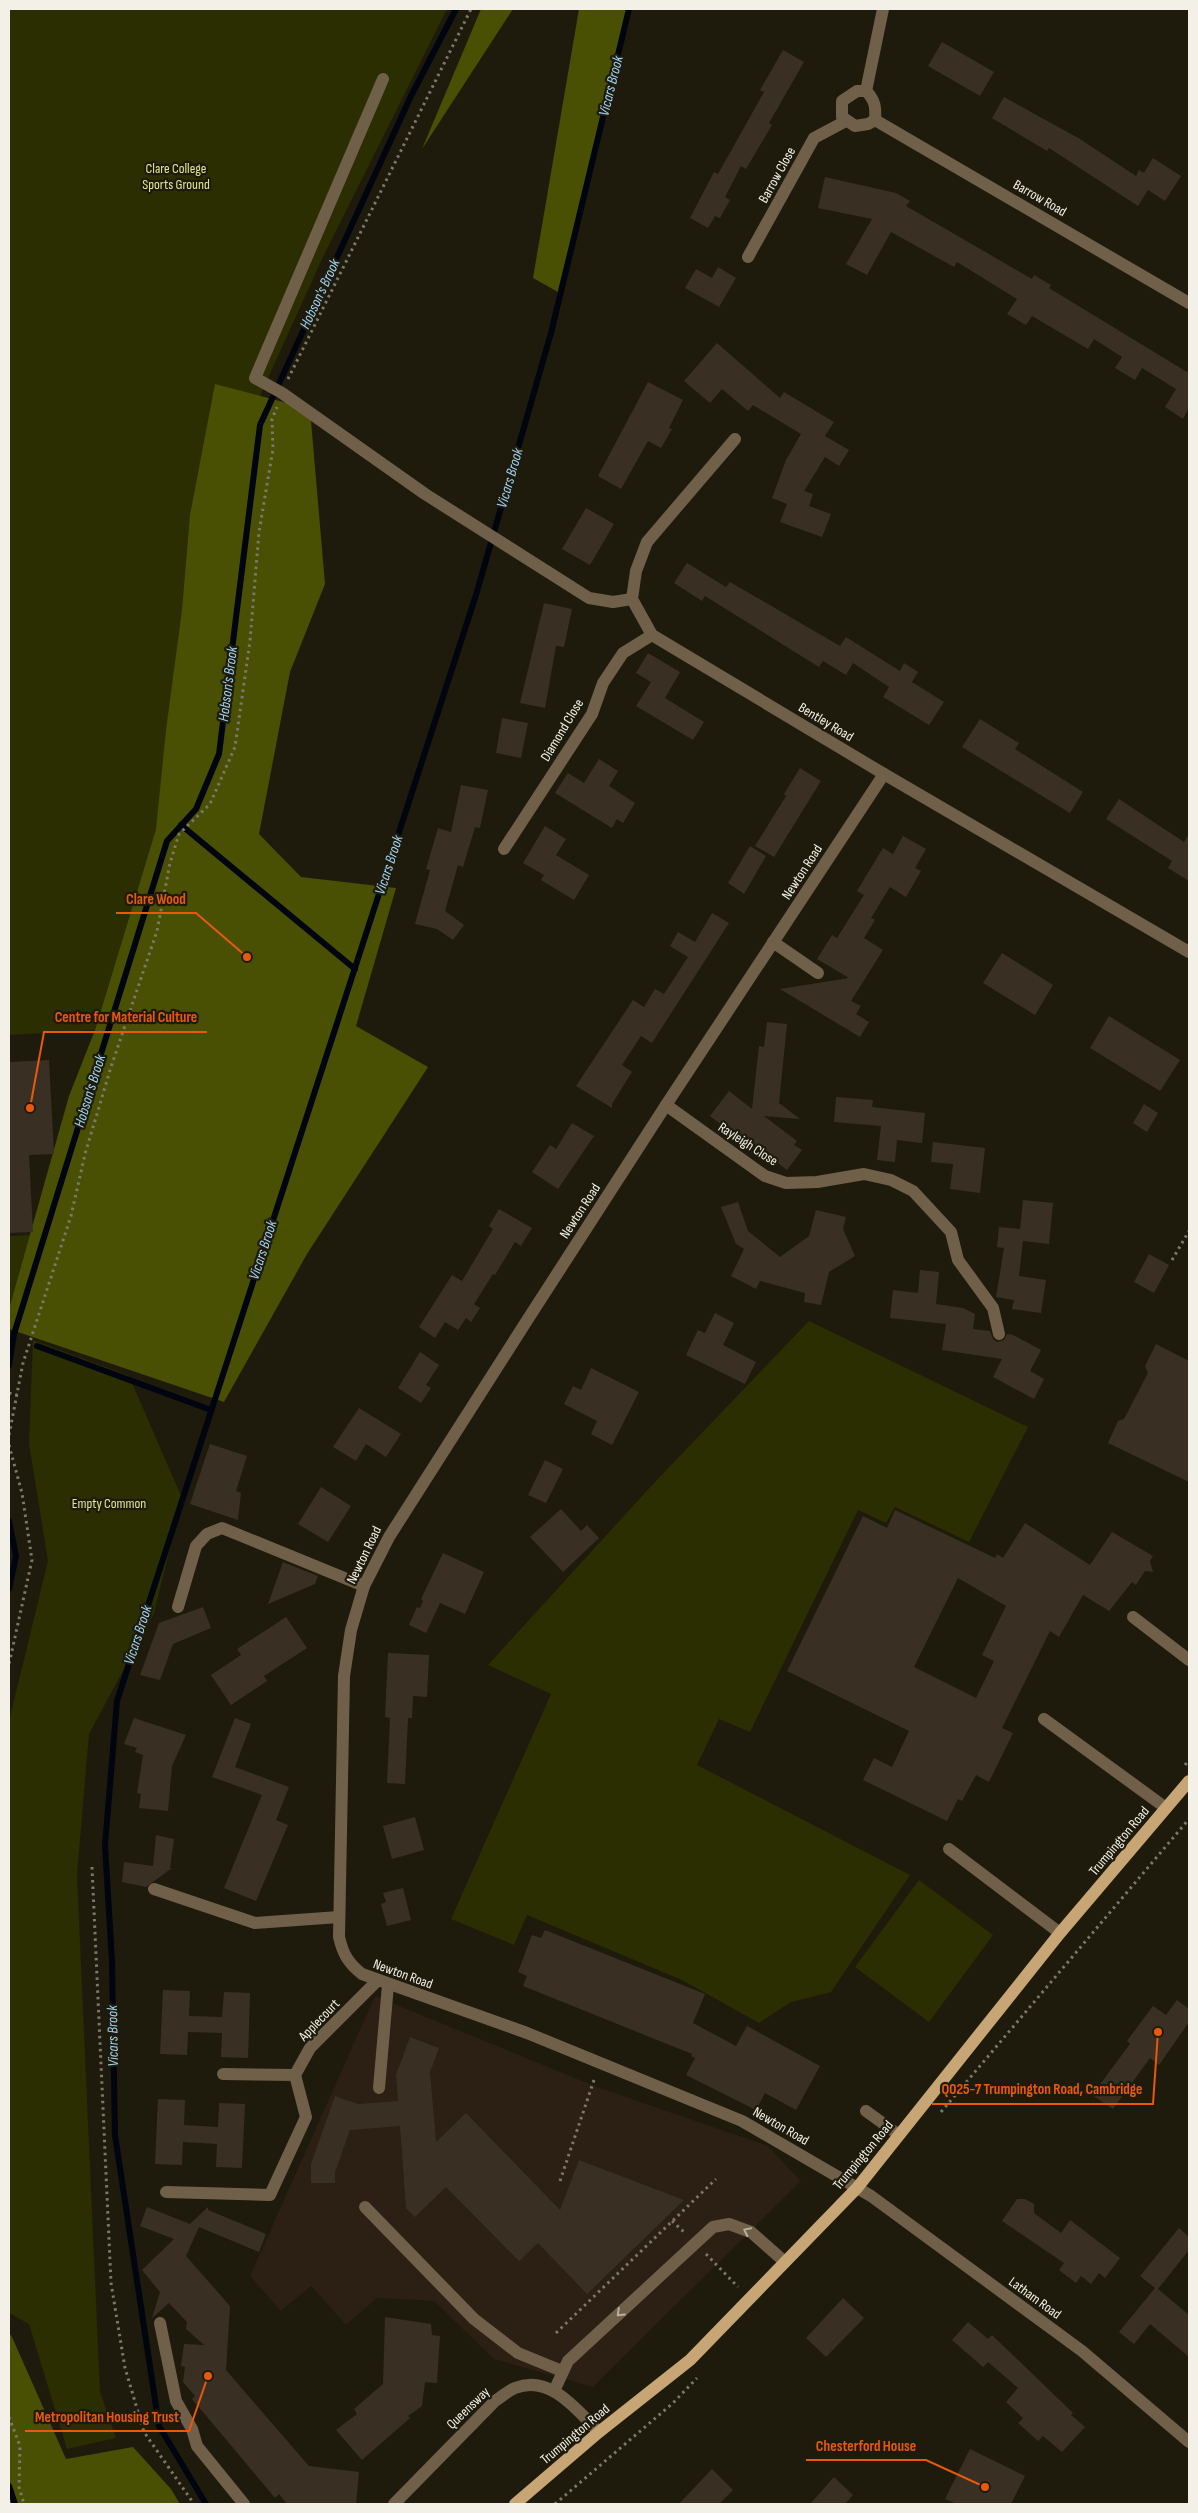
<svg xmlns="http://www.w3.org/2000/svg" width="1198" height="2513" font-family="'Sofia Sans Condensed',sans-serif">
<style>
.commercial{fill:#2c1f13}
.green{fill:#2a2e00}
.forest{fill:#494f03}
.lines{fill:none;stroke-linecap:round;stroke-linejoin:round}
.stream{stroke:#00050f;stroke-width:6}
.building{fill:#393023;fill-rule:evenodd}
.path{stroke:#7c796c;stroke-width:3;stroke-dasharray:2.5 4;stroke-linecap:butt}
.minor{stroke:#706049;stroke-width:12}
.major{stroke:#c8a575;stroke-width:12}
.oneway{stroke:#b8b0a0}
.labels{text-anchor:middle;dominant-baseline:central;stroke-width:4.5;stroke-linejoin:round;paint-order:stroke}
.park-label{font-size:14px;fill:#deea8a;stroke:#1e1b0c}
.street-label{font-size:14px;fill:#f3f1e7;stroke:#1e1b0c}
.water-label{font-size:15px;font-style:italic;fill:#a0d3f6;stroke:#1e1b0c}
.leader{fill:none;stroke:#e8590c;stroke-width:2}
.callout-dot{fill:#e8590c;stroke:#1e1b0c;stroke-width:2}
.callout-label{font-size:15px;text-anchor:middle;font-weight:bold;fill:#e8590c;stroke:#1e1b0c;stroke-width:4.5;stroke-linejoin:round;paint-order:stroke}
</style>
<rect width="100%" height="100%" fill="#1e1b0c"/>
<polygon class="commercial" points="375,1996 597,2087 768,2146 801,2181 593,2387 494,2359 434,2301 377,2298 346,2325 311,2286 281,2311 250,2276"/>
<g class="green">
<polygon points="9,9 447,9 322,259 258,400 156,829 95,1030 9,1035"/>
<polygon points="30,1235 9,1309 9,1236"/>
<polygon points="809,1321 1028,1427 969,1542 895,1507 886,1523 858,1510 750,1732 719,1719 697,1765 910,1875 831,1992 791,2002 759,2023 682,1980 527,1915 514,1945 451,1919 551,1694 488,1665 653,1484"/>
<polygon points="33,1340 129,1376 182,1498 154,1613 89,1734 77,1875 100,2392 116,2438 67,2449 29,2324 9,2313 9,1721 48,1561 29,1444"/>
<polygon points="919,1880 993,1935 929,2022 855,1967"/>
</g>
<g class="forest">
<polygon points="481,9 513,9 422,149"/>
<polygon points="579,9 628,9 558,292 533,278"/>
<polygon points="215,384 310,409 325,584 290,672 259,834 301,877 396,888 356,1026 428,1067 307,1254 224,1402 9,1329 9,1309 69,1096 95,1030 156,829 166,730 182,610 190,515"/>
<polygon points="9,2333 12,2337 66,2459 133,2447 171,2489 180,2504 9,2504"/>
</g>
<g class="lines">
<g class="stream">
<polyline points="181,825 355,969"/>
<polyline points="37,1346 211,1410"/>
<polyline points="9,1365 14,1334 167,841 196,809 219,754 260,425 411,96 456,9"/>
<polyline points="9,1521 16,1556 9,1589"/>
<polyline points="9,2486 15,2504"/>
<polyline points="206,2504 159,2426 115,2135 112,1961 105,1845 117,1701 476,595 551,333 629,9"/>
</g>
</g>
<g class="building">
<polygon points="942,42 994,72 980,96 928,66"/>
<polygon points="783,50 804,62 769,123 772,125 746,169 741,166 725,197 730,200 720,218 715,216 708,228 690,218 714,172 718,174 764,92 760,90"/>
<polygon points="1004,97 1080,139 1136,176 1139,170 1144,173 1153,158 1181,176 1165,201 1148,190 1138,206 1049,148 1047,151 992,118"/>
<polygon points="825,177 896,193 910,201 906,206 1032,279 1034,275 1051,285 1049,288 1187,372 1189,369 1189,408 1183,419 1165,407 1176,389 1142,368 1135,380 1115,368 1122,357 1094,339 1088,349 1032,316 1026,325 1007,314 1017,299 957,262 954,267 891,232 867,275 846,264 872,219 818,208"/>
<polygon points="718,267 736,278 719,307 685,288 696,269 712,278"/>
<polygon points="717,343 780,398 784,392 834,422 825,436 849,450 839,466 825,457 804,491 813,494 809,506 831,514 822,537 780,522 787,504 772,498 786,460 801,434 753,405 748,411 722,389 710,403 684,381"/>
<polygon points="648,382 683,400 669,428 672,429 661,448 648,441 621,489 598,476"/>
<polygon points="586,508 614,524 590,565 562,549"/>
<polygon points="687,563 726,587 730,582 840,646 846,637 900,671 904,663 918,672 912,682 944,702 929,725 883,697 889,687 853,663 846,675 823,661 819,667 705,596 702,601 674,583"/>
<polygon points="544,603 572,609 564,647 556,646 545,708 520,703"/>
<polygon points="648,653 680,672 665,698 704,722 693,740 636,706 651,682 636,673"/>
<polygon points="502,718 528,723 521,758 496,753"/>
<polygon points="980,719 1019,743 1015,749 1083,792 1070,813 962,747"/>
<polygon points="599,759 618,771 609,786 635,803 623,823 617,819 612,828 555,793 568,773 584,783"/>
<polygon points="800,768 821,781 774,857 755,846 786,796 784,794"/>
<polygon points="461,785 488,790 480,828 475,827 463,867 458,865 445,911 464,925 453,940 437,929 415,924 430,870 426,869 438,828 451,832"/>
<polygon points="1119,799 1184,842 1189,834 1189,881 1168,868 1172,861 1106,819"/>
<polygon points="545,826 566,839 556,855 589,875 574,900 541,880 544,875 523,863"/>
<polygon points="903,836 926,849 915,868 921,871 906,897 890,887 871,918 875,920 864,938 883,950 851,1001 861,1006 856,1014 869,1022 860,1037 780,989 849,978 817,959 832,935 837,938 864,895 857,891 883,848 893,854"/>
<polygon points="750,846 766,856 744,894 728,883"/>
<polygon points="712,913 729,923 652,1043 641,1036 622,1065 632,1072 612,1104 612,1108 576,1086 633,1000 644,1007 655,989 664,994 688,957 670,946 678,932 695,942"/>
<polygon points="1002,953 1053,985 1035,1015 983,983"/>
<polygon points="1109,1016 1180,1060 1160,1091 1090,1048"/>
<polygon points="767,1022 787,1024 779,1103 800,1119 764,1116 797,1141 794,1145 802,1150 787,1170 765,1153 760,1160 744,1147 746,1144 710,1116 729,1091 752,1109 759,1046 764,1047"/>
<polygon points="49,1060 54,1154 29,1155 33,1232 9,1233 9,1062"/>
<polygon points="836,1097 873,1100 872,1107 925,1113 922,1143 897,1140 895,1162 877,1160 881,1126 834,1122"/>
<polygon points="1144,1104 1158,1113 1147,1132 1133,1123"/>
<polygon points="572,1123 594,1136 558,1189 532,1172 550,1145 556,1149"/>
<polygon points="933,1142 985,1148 980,1193 950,1189 953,1164 931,1162"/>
<polygon points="1023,1200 1053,1203 1049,1244 1023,1241 1019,1276 1046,1280 1041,1313 1012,1309 1014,1300 996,1297 1004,1248 997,1247 999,1227 1020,1229"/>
<polygon points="738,1202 748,1231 780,1257 809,1236 816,1210 846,1217 843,1229 855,1256 829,1272 821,1305 804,1302 805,1293 760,1281 756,1289 731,1276 744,1249 736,1244 721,1207"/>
<polygon points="499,1209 532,1228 521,1246 515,1242 495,1275 493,1274 474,1304 480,1308 471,1322 466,1318 458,1330 445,1322 435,1338 419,1327 452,1275 462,1281 493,1229 489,1226"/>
<polygon points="1149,1254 1169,1265 1154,1293 1134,1282"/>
<polygon points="920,1270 939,1272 936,1304 963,1308 975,1314 973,1329 990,1331 993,1339 997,1342 1004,1340 1007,1334 1013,1335 1041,1350 1030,1371 1044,1379 1034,1399 993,1377 1002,1359 942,1350 946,1324 890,1318 893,1290 918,1293"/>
<polygon points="715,1313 734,1323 723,1345 756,1362 745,1384 686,1355 698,1330 705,1333"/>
<polygon points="1156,1344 1189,1361 1189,1482 1108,1443 1118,1421 1124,1419 1148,1373 1145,1366"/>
<polygon points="420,1352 439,1365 426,1385 431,1388 421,1403 398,1388"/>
<polygon points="591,1368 639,1392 612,1445 591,1434 597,1421 564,1404 573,1386 581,1390"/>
<polygon points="359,1408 401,1434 386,1457 366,1444 356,1461 333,1447"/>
<polygon points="210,1444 247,1456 236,1491 241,1493 238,1520 190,1504"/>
<polygon points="545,1460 563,1469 546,1503 528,1495"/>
<polygon points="321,1487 351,1506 328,1542 298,1524"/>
<polygon points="561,1509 581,1531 587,1525 599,1538 563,1572 530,1537"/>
<path d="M 895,1510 L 995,1558 L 997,1554 L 1003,1558 L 1025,1523 L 1090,1565 L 1112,1532 L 1153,1556 L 1150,1561 L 1153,1572 L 1145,1571 L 1136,1585 L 1132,1582 L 1109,1611 L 1083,1595 L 1059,1637 L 1050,1631 L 1002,1728 L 1013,1733 L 989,1782 L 976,1775 L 962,1801 L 958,1799 L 947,1821 L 863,1780 L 874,1758 L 892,1767 L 909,1731 L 787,1671 L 863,1516 L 887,1528 ZM 958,1578 L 1006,1606 L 982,1655 L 994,1661 L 976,1698 L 914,1667 Z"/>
<polygon points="443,1553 484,1572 465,1614 440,1603 426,1633 409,1625 417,1607 420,1608 423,1601 421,1599"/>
<polygon points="283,1562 318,1576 315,1584 268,1604"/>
<polygon points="203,1607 211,1628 173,1644 160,1680 140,1675 159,1623"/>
<polygon points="286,1617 307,1648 264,1676 267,1681 231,1705 211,1675 241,1655 237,1649"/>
<polygon points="388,1653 429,1655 427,1697 413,1696 412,1718 408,1718 405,1784 387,1783 390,1718 385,1717"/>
<polygon points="134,1718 186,1735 172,1766 168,1811 139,1808 141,1794 137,1793 143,1755 135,1752 137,1748 124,1744"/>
<polygon points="235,1718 251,1724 235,1767 289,1787 276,1820 288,1825 256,1901 224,1888 262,1795 212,1777"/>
<polygon points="415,1817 424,1850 392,1859 383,1826"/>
<polygon points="156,1835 174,1839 170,1868 172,1868 146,1887 122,1882 124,1862 153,1866"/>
<polygon points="403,1888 411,1920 387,1926 381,1904 386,1902 383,1893"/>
<polygon points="545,1930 705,1994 693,2023 736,2046 747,2026 820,2066 796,2110 765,2093 756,2110 686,2075 695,2058 691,2056 692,2054 523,1986 527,1976 518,1972 532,1935 541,1938"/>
<polygon points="163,1990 190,1991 189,2016 222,2017 224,1992 250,1993 248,2058 221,2057 222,2033 188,2032 187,2055 160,2054"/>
<polygon points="1177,2000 1189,2009 1189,2022 1159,2065 1150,2058 1113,2109 1092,2095 1130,2044 1127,2041 1153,2006 1166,2015"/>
<polygon points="410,2037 439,2048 430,2072 436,2142 466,2113 560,2210 579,2160 684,2200 587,2294 538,2243 519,2261 446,2187 415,2217 406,2208 400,2126 350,2130 335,2172 335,2183 311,2183 311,2164 335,2096 358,2104 398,2101 396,2075"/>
<polygon points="158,2099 185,2100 184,2125 218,2127 219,2103 245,2104 242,2168 216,2167 217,2144 183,2142 182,2165 155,2164"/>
<polygon points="1017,2199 1025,2199 1034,2204 1034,2213 1061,2233 1070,2220 1120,2258 1105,2278 1099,2273 1091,2284 1081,2276 1076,2283 1059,2270 1064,2263 1002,2221"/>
<polygon points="147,2207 190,2224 208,2207 208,2210 266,2234 259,2252 199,2227 186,2256 230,2306 226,2370 309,2466 359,2472 356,2504 287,2504 279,2494 275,2498 192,2399 195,2396 183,2382 185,2367 181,2366 184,2344 204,2345 186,2329 187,2322 169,2303 152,2318 160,2292 142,2270 174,2239 140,2226"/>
<polygon points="1179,2228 1189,2237 1189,2250 1158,2289 1189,2315 1189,2357 1150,2324 1134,2344 1119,2332 1155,2288 1140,2276"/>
<polygon points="843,2298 864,2318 826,2357 806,2338"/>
<polygon points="385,2317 431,2324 432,2335 440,2336 437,2383 425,2382 422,2406 408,2416 410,2418 362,2460 336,2430 357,2414 354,2409 383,2384"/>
<polygon points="968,2322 988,2339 992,2335 1073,2413 1071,2415 1085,2427 1062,2452 1043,2436 1038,2441 1018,2423 1023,2418 1006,2402 1018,2388 988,2362 983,2367 952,2340"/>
<polygon points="970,2449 1025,2476 1011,2504 956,2504 945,2499"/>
<polygon points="712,2469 733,2490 719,2504 679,2504"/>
<polygon points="834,2477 853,2495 845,2504 810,2504"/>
</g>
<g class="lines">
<g class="path">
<polyline points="288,379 471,9"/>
<polyline points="1172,1260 1189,1231"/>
<polyline points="9,1393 17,1395"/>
<polyline points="9,1435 23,1363 71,1216 85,1154 111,1067 157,931 170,863 179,834 210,804 235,747 250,641 259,532 273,449 272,419 277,407"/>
<polyline points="9,1445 22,1493 32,1560 9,1664"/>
<polyline points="1185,1765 1189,1760"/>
<polyline points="92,1867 111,2283 125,2368 144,2432 194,2504"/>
<polyline points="941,2112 1189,1819"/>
<polyline points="560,2181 595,2077"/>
<polyline points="672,2221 684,2232"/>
<polyline points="706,2254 738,2287"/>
<polyline points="556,2333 716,2179"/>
<polyline points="9,2417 20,2446 19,2487 24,2504"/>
<polyline points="555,2504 673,2403 697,2378"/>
</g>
<g class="minor">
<polyline points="383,79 255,378 282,393 425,494 589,598 613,602 632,599"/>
<path d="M 857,91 L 866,91 C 875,100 876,107 875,120 L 868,124 L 855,126 L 842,117 L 842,101 Z"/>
<polyline points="866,91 883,9"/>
<polyline points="875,120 1189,303"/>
<polyline points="748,257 814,138 846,121"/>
<polyline points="735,439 647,542 636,571 632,599 652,635 884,774 1189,952"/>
<path d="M 884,774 L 666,1105 L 526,1322 L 389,1537 L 364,1586 L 351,1630 L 344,1676 L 339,1937 C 343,1954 348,1963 362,1974 L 527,2033 L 742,2121 L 871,2196 L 1082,2351 L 1189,2442"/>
<polyline points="504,849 592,714 603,683 623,653 652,635"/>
<polyline points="773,942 818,973"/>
<polyline points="666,1105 765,1176 786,1183 817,1182 864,1174 891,1180 913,1191 951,1232 958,1260 993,1308 999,1334"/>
<polyline points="178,1607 196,1546 207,1534 222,1528 364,1586"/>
<polyline points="1133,1617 1189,1660"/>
<polyline points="1044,1719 1166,1808"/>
<polyline points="949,1849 1060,1933"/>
<polyline points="154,1889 255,1923 339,1917"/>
<polyline points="223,2074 295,2075 310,2048 377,1981"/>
<polyline points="379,2088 388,1985"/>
<polyline points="866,2111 899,2135"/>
<polyline points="166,2192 270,2195 306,2117 295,2075"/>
<polyline points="365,2207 474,2319 518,2353 562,2371"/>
<polyline points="160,2323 176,2401 192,2429 197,2446 244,2504"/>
<polyline points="554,2391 568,2361 713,2227 729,2224 751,2232 785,2262"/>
<path d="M 394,2504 L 495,2401 C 501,2397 508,2391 515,2388 C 550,2374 577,2410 599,2432"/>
</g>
<polyline class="major" points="515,2504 599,2432 690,2360 857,2188 1060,1933 1189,1781"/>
</g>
<defs><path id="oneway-chevron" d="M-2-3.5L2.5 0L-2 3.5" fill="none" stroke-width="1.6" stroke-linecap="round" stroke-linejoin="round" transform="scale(1.25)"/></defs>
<g class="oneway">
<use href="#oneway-chevron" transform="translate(747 2231) rotate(-154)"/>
<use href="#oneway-chevron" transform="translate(620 2313) rotate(137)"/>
</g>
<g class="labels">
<g class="park-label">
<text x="176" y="168">Clare College<tspan x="176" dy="16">Sports Ground</tspan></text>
<text x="109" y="1503">Empty Common</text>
</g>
<g class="street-label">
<text transform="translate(777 175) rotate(-61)">Barrow Close</text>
<text transform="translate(1040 198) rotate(30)">Barrow Road</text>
<text transform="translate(826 722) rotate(31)">Bentley Road</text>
<text transform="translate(562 730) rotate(-59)">Diamond Close</text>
<text transform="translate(802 872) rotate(-57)">Newton Road</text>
<text transform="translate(748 1144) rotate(33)">Rayleigh Close</text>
<text transform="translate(580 1211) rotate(-57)">Newton Road</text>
<text transform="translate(364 1555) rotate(-64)">Newton Road</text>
<text transform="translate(1119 1841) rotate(-50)">Trumpington Road</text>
<text transform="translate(403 1974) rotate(20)">Newton Road</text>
<text transform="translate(319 2020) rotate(-46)">Applecourt</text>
<text transform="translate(781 2126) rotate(30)">Newton Road</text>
<text transform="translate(863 2155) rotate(-50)">Trumpington Road</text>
<text transform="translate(1035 2298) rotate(36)">Latham Road</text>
<text transform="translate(468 2408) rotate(-44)">Queensway</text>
<text transform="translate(575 2434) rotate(-40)">Trumpington Road</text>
</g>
<g class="water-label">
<text transform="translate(611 86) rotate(-76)">Vicars Brook</text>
<text transform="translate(320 294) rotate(-65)">Hobson's Brook</text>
<text transform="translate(510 478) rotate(-74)">Vicars Brook</text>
<text transform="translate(228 684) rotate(-83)">Hobson's Brook</text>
<text transform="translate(389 865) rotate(-72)">Vicars Brook</text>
<text transform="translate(90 1091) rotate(-73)">Hobson's Brook</text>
<text transform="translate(263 1250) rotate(-72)">Vicars Brook</text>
<text transform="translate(138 1635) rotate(-72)">Vicars Brook</text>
<text transform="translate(113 2036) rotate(-91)">Vicars Brook</text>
</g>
</g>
<path class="leader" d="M247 957L196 913H116M30 1108L44 1032H207M1158 2032L1153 2104H932M208 2376L189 2431H25M985 2487L926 2460H806"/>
<g class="callout-dot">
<circle cx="247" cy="957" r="5"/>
<circle cx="30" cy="1108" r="5"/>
<circle cx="1158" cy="2032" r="5"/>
<circle cx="208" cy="2376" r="5"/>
<circle cx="985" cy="2487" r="5"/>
</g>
<g class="callout-label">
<text x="156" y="904">Clare Wood</text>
<text x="126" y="1022">Centre for Material Culture</text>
<text x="1042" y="2094">Q025-7 Trumpington Road, Cambridge</text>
<text x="107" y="2422">Metropolitan Housing Trust</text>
<text x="866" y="2451">Chesterford House</text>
</g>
<rect width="1198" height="2513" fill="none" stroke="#f3f1e7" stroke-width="20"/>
</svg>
